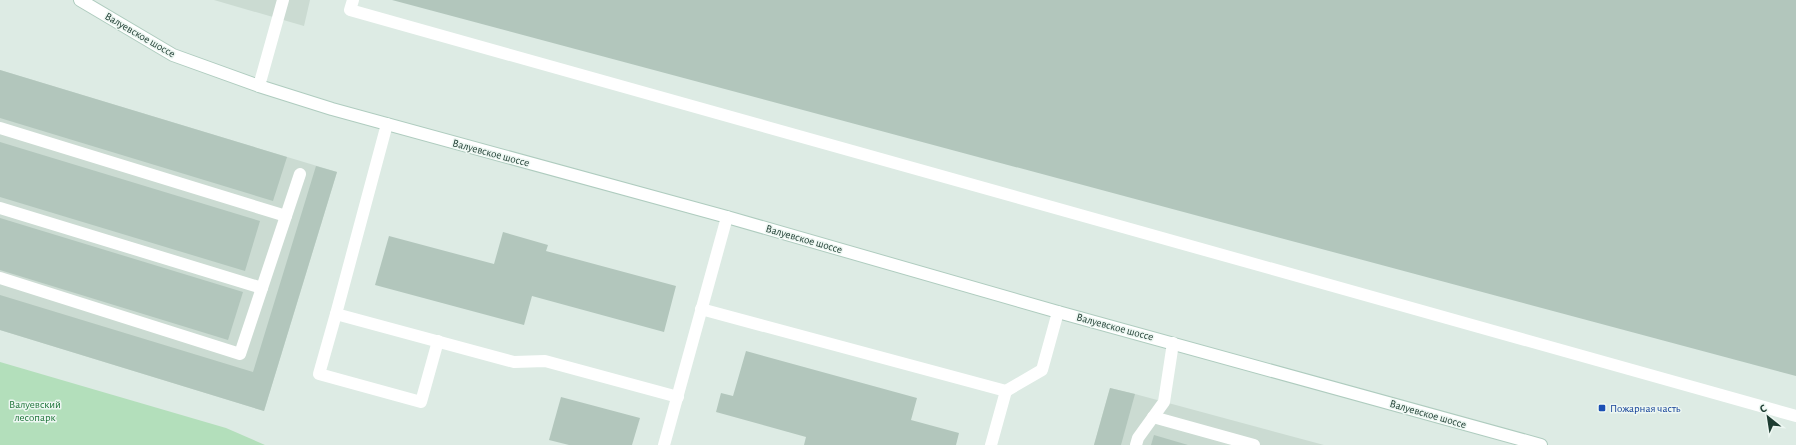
<svg xmlns="http://www.w3.org/2000/svg" width="1796" height="445" font-family="'Alegreya Sans',sans-serif">
<style>
.built{fill:#cbdbd2}
.green{fill:#b3dfbb}
.building{fill:#b2c6bc}
.lines{fill:none;stroke-linecap:round;stroke-linejoin:round}
.secondary-casing{stroke:#afccbf;stroke-width:14}
.lane{stroke:#fff;stroke-width:12}
.secondary{stroke:#fff;stroke-width:12}
.transit-dot{fill:#1a4fb4;stroke:#edf7f2;stroke-width:1.5}
.labels{text-anchor:middle;dominant-baseline:central;stroke-width:3;stroke-linejoin:round;paint-order:stroke}
.street-label{font-size:11px;fill:#1d3c31;stroke:#edf7f2}
.park-label{font-size:11px;fill:#23773d;stroke:#edf7f2}
.transit-label{font-size:11px;fill:#164399;stroke:#edf7f2;text-anchor:start}
</style>
<rect width="100%" height="100%" fill="#ddebe4"/>
<g class="built">
<polygon points="214,0 310,0 304,26"/>
<polygon points="0,70 337,172 264,411 0,330"/>
<polygon points="1110,388 1135,394 1324,445 1094,445"/>
</g>
<polygon class="green" points="0,362 226,428 265,445 0,445"/>
<g class="building">
<polygon points="392,0 1796,0 1796,376"/>
<polygon points="0,70 287,157 273,201 0,118"/>
<polygon points="0,142 260,221 245,271 0,197"/>
<polygon points="316,166 337,172 264,411 0,330 0,295 253,372"/>
<polygon points="0,218 243,292 228,340 0,270"/>
<polygon points="503,232 548,245 546,251 676,286 664,332 532,296 524,325 375,285 389,236 494,264"/>
<polygon points="746,351 917,398 911,420 959,433 956,445 804,445 806,437 716,412 721,393 733,396"/>
<polygon points="1110,388 1135,394 1121,445 1094,445"/>
<polygon points="561,397 640,418 632,445 569,445 549,440"/>
<polygon points="1154,435 1188,445 1151,445"/>
</g>
<g class="lines">
<g class="secondary-casing">
<polyline id="secondary" points="80,0 173,55 259,86 332,109 727,217 1058,312 1541,445"/>
</g>
<g class="lane">
<polyline points="353,0 350,10 1796,416"/>
<polyline points="259,86 283,0"/>
<polyline points="387,124 336,314 514,362 545,361 678,397"/>
<polyline points="0,128 286,216"/>
<polyline points="0,208 262,288"/>
<polyline points="0,278 240,354 300,174"/>
<polyline points="701,309 1006,391 991,445"/>
<polyline points="336,314 319,374 421,402 438,341"/>
<polyline points="1006,391 1042,370 1058,312"/>
<polyline points="1153,417 1254,445"/>
<polyline points="664,445 727,217"/>
<polyline points="1136,445 1138,438 1164,402 1173,343"/>
</g>
<use href="#secondary" class="secondary"/>
</g>
<rect class="transit-dot" x="1598" y="404" width="8" height="8" rx="2"/>
<g class="labels">
<g class="street-label">
<text transform="translate(140 35) rotate(30)">Валуевское шоссе</text>
<text transform="translate(491 153) rotate(15)">Валуевское шоссе</text>
<text transform="translate(804 239) rotate(16)">Валуевское шоссе</text>
<text transform="translate(1115 327) rotate(15)">Валуевское шоссе</text>
<text transform="translate(1428 414) rotate(16)">Валуевское шоссе</text>
</g>
<g class="park-label">
<text x="35" y="404">Валуевский<tspan x="35" dy="13">лесопарк</tspan></text>
</g>
<g class="transit-label">
<text x="1610" y="408">Пожарная часть</text>
</g>
</g>
<g transform="translate(1768 417) rotate(330)" stroke="#edf7f2" stroke-width="3" paint-order="stroke">
<path d="M0-3L7 15L0 10L-7 15Z" fill="#1d3c31"/>
<text y="-6" font-size="11" font-weight="bold" text-anchor="middle" fill="#1d3c31">С</text>
</g>
</svg>
